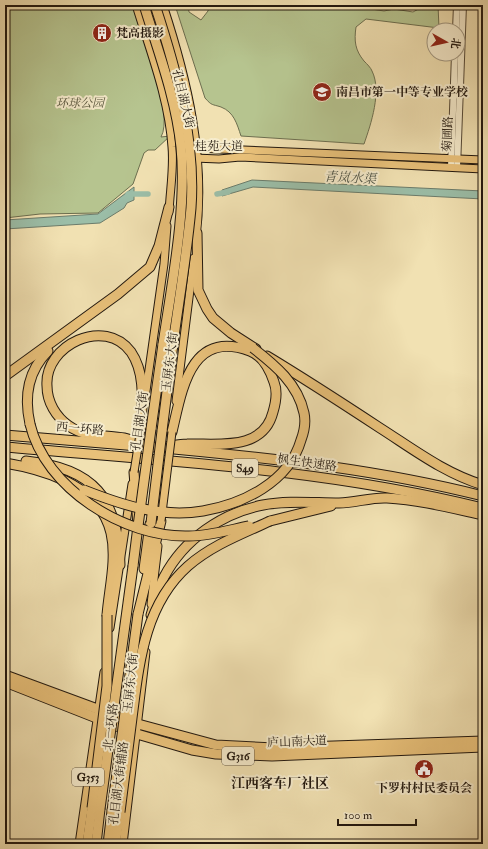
<svg xmlns="http://www.w3.org/2000/svg" width="488" height="849" font-family="'IM FELL Double Pica','Noto Serif SC',serif">
<style>
.green{fill:#b6c48f;stroke:#6c6e4f}
.water{fill:#9bbea8;stroke:#6b7c6b}
.lines{fill:none;stroke-linecap:round;stroke-linejoin:round}
.canal{stroke:#9bbea8;stroke-width:5.5}
.minor-casing{stroke:#564a38;stroke-width:8}
.major-casing{stroke:#22180f;stroke-width:9}
.highway-casing{stroke:#22180f;stroke-width:11}
.minor{stroke:#f6eccd;stroke-width:6}
.major{stroke:#e8c079;stroke-width:7}
.highway{stroke:#e8c079;stroke-width:9}
.major-bridge-casing{stroke:#22180f;stroke-width:9;stroke-linecap:butt}
.highway-bridge-casing{stroke:#22180f;stroke-width:11;stroke-linecap:butt}
.major-bridge{stroke:#e8c079;stroke-width:7}
.highway-bridge{stroke:#e8c079;stroke-width:9}
.labels{text-anchor:middle;dominant-baseline:central;stroke-width:4;stroke-linejoin:round;paint-order:stroke}
.shield{fill:#f6eccd;stroke:#625848;stroke-width:1}
.shield-label{font-size:11px;font-weight:bold;fill:#22180f}
.poi-label{font-size:12px;font-weight:bold;fill:#22180f;stroke:#f6eccd;text-anchor:start}
.street-label{font-size:12px;fill:#22180f;stroke:#f6eccd}
.park-label{font-size:12px;font-style:italic;fill:#56543c;stroke:#f6eccd}
.water-label{font-size:13px;font-style:italic;fill:#4c5245;stroke:#f6eccd}
.quarter-label{font-size:14px;font-weight:bold;fill:#22180f;stroke:#f6eccd}
</style>
<rect width="100%" height="100%" fill="#f1e1b2"/>
<filter id="stains"><feTurbulence type="fractalNoise" baseFrequency=".005" numOctaves="4"/><feColorMatrix values="0 0 0 0 .2 0 0 0 0 .09 0 0 0 0 .02 0 0 0 .5 -.17"/></filter>
<radialGradient id="worn" r=".72"><stop offset=".6" stop-color="#630" stop-opacity="0"/><stop offset="1" stop-color="#630" stop-opacity=".3"/></radialGradient>
<g class="green">
<path d="M 5,5 L 135,5 C 143,32 174,115 161,137 L 170,136 L 155,150 L 148,150 L 144,153 L 133,184 L 98,213 L 40,214 L 5,218 Z"/>
<path d="M 175,5 L 188,5 L 189,12 L 201,20 L 208,11 L 209,5 L 346,5 L 384,11 L 394,9 L 413,12 L 424,6 L 438,5 L 439,28 L 366,19 L 356,27 C 354,41 355,50 364,61 C 367,64 371,68 372,71 C 382,91 371,124 364,144 L 241,136 C 237,124 234,112 221,107 C 212,104 212,106 205,98 Z"/>
</g>
<g class="water">
<polygon points="252,180 483,191 483,199 253,187 222,196 222,190"/>
<polygon points="134,187 134,200 127,203 124,208 100,223 5,229 5,220 98,214"/>
</g>
<g class="lines">
<g class="canal">
<polyline points="128,194 148,194"/>
<polyline points="217,194 228,192"/>
</g>
<g class="minor-casing">
<g id="minor">
<polyline points="456,30 457,5"/>
<polyline points="451,167 455,54"/>
<polyline points="457,168 463,5"/>
</g>
</g>
<g class="major-casing">
<g id="major">
<path d="M 136,5 C 150,51 169,99 172,147 C 174,168 170,191 169,212"/>
<path d="M 163,5 C 188,81 206,158 196,238"/>
<polyline points="194,148 483,160"/>
<polyline points="194,158 219,159 240,157 483,169"/>
<polyline points="145,398 164,264 167,226"/>
<polyline points="176,401 194,258"/>
<polyline points="151,604 158,546"/>
<polyline points="110,628 132,484"/>
<polyline points="79,844 104,672"/>
<polyline points="123,844 146,652"/>
</g>
</g>
<g class="highway-casing">
<g id="highway">
<polyline points="197,233 198,290 207,309 213,318 231,333 256,349"/>
<path d="M 267,356 C 305,379 342,403 380,428 C 413,449 444,473 483,485"/>
<polyline points="5,376 118,294 150,267 159,246 169,207"/>
<path d="M 30,424 C 24,397 28,371 48,351"/>
<path d="M 141,428 C 142,403 146,374 131,352 C 105,316 44,345 47,386 C 47,402 56,417 69,426 C 84,437 107,435 124,438 C 134,440 144,446 153,447 C 164,448 176,444 187,444 C 217,443 263,452 273,412 C 276,402 278,392 274,382 C 270,370 263,356 250,351 C 190,329 182,390 172,432"/>
<polyline points="151,429 163,344"/>
<polyline points="162,431 173,344"/>
<polyline points="5,435 138,446"/>
<path d="M 5,447 C 165,461 326,469 483,508"/>
<path d="M 174,449 C 280,459 380,470 483,496"/>
<path d="M 26,461 C 94,468 118,498 120,565"/>
<path d="M 5,463 C 47,470 100,486 111,533 C 117,559 109,589 107,615"/>
<polyline points="270,521 331,506"/>
<polyline points="133,566 138,526 134,472"/>
<polyline points="144,569 150,524"/>
<polyline points="138,614 161,521"/>
<path d="M 151,615 C 155,602 158,589 164,577 C 184,539 222,513 263,505 C 288,500 314,503 339,503 C 355,503 371,497 387,498 C 420,500 451,508 483,515"/>
<polyline points="5,675 138,724 216,745 274,748 483,741"/>
<polyline points="5,682 137,734 192,750 216,754 272,756 483,747"/>
<polyline points="87,844 92,808"/>
<polyline points="96,844 100,809"/>
<polyline points="108,844 112,811"/>
<polyline points="115,844 120,812"/>
</g>
</g>
<use href="#minor" class="minor"/>
<use href="#major" class="major"/>
<use href="#highway" class="highway"/>
<g class="major-bridge-casing">
<g id="major-bridge">
<polyline points="134,472 141,428"/>
<polyline points="161,521 172,432"/>
</g>
</g>
<g class="highway-bridge-casing">
<g id="highway-bridge">
<path d="M 144,5 C 158,51 176,98 181,147 C 187,207 172,283 163,344"/>
<path d="M 155,5 C 176,69 196,140 191,208 C 187,253 179,299 173,344"/>
<path d="M 30,424 C 45,488 124,538 189,536 C 209,536 229,530 249,526"/>
<path d="M 84,490 C 122,505 161,518 203,511 C 243,504 289,482 301,440 C 304,432 306,422 304,413 C 298,384 275,365 253,348"/>
<polyline points="151,523 162,431"/>
<polyline points="138,526 151,429"/>
<polyline points="92,808 107,686 107,615"/>
<polyline points="100,809 133,566"/>
<polyline points="112,811 138,614"/>
<path d="M 120,812 C 124,781 128,750 132,718 C 139,664 144,605 188,566 C 212,545 242,534 270,521"/>
</g>
</g>
<use href="#major-bridge" class="major-bridge"/>
<use href="#highway-bridge" class="highway-bridge"/>
</g>
<defs>
<g id="building-disc" transform="scale(1)"><circle r="9.5" fill="#8f2418" stroke="#f6eccd"/><path d="M-4-6H4V6H1V3H-1V6H-4ZM-2.5-4.3h1.7v1.8h-1.7ZM.8-4.3h1.7v1.8H.8ZM-2.5-1h1.7V.8h-1.7ZM.8-1h1.7V.8H.8Z" fill="#fff"/></g>
<g id="school-disc" transform="scale(1)"><circle r="9.5" fill="#8f2418" stroke="#f6eccd"/><path d="M0-5L7-2L0 1L-7-2ZM-4 1L0 2.5L4 1V4Q0 6-4 4Z" fill="#fff"/></g>
<g id="civic-disc" transform="scale(1)"><circle r="9.5" fill="#8f2418" stroke="#f6eccd"/><path d="M-.6-6.5H3V-4.5H.6V-3L4-1V1h2V6H-6V1h2V-1L-.6-3ZM-1.2 2.5V6h2.4V2.5Z" fill="#fff"/></g>
</defs>
<g fill-rule="evenodd">
<use href="#building-disc" x="102" y="33"/>
<use href="#school-disc" x="322" y="92"/>
<use href="#civic-disc" x="424" y="769"/>
</g>
<g class="labels">
<g class="shield">
<rect x="232" y="459" width="26" height="18" rx="3"/>
<rect x="222" y="747" width="32" height="18" rx="3"/>
<rect x="72" y="768" width="32" height="18" rx="3"/>
</g>
<g class="shield-label">
<text x="245" y="468">S49</text>
<text x="238" y="756">G316</text>
<text x="88" y="777">G353</text>
</g>
<g class="poi-label">
<text x="116" y="33">梵高摄影</text>
<text x="336" y="92">南昌市第一中等专业学校</text>
<text x="424" y="788" text-anchor="middle">下罗村村民委员会</text>
</g>
<g class="street-label">
<text transform="translate(183 99) rotate(77)">孔目湖大街</text>
<text transform="translate(448 134) rotate(-88)">菊圃路</text>
<text x="219" y="146">桂苑大道</text>
<text transform="translate(170 362) rotate(-83)">玉屏东大街</text>
<text transform="translate(140 421) rotate(-82)">孔目湖大街</text>
<text transform="translate(80 429) rotate(5)">西一环路</text>
<text transform="translate(307 463) rotate(8)">枫生快速路</text>
<text transform="translate(131 683) rotate(-84)">玉屏东大街</text>
<text transform="translate(111 727) rotate(-83)">北一环路</text>
<text transform="translate(297 742) rotate(-2)">庐山南大道</text>
<text transform="translate(119 783) rotate(-83)">孔目湖大街辅路</text>
</g>
<g class="park-label">
<text x="80" y="103">环球公园</text>
</g>
<g class="water-label">
<text transform="translate(350 178) rotate(3)">青岚水渠</text>
</g>
<g class="quarter-label">
<text x="280" y="783">江西客车厂社区</text>
</g>
</g>
<rect width="488" height="849" fill="none" stroke="#f1e1b2" stroke-width="20"/>
<rect x="6" y="6" width="476" height="837" fill="none" stroke="#22180f" stroke-width="2"/>
<rect x="10" y="10" width="468" height="829" fill="none" stroke="#22180f"/>
<g transform="translate(446 42) rotate(98)"><circle r="19" fill="#f6eccd" stroke="#a19781"/>
<path d="M0-3L7 15L0 10L-7 15Z" fill="#8f2418"/>
<text y="-6" font-size="11" font-weight="bold" text-anchor="middle" fill="#22180f">北</text>
</g>
<path d="M338 819v6h78v-6" fill="none" stroke="#22180f" stroke-width="2"/>
<text x="344" y="819" font-size="12" fill="#22180f" stroke="#f6eccd" stroke-width="3" paint-order="stroke">100 m</text>
<rect width="100%" height="100%" filter="url(#stains)"/>
<rect width="100%" height="100%" fill="url(#worn)"/>
</svg>
